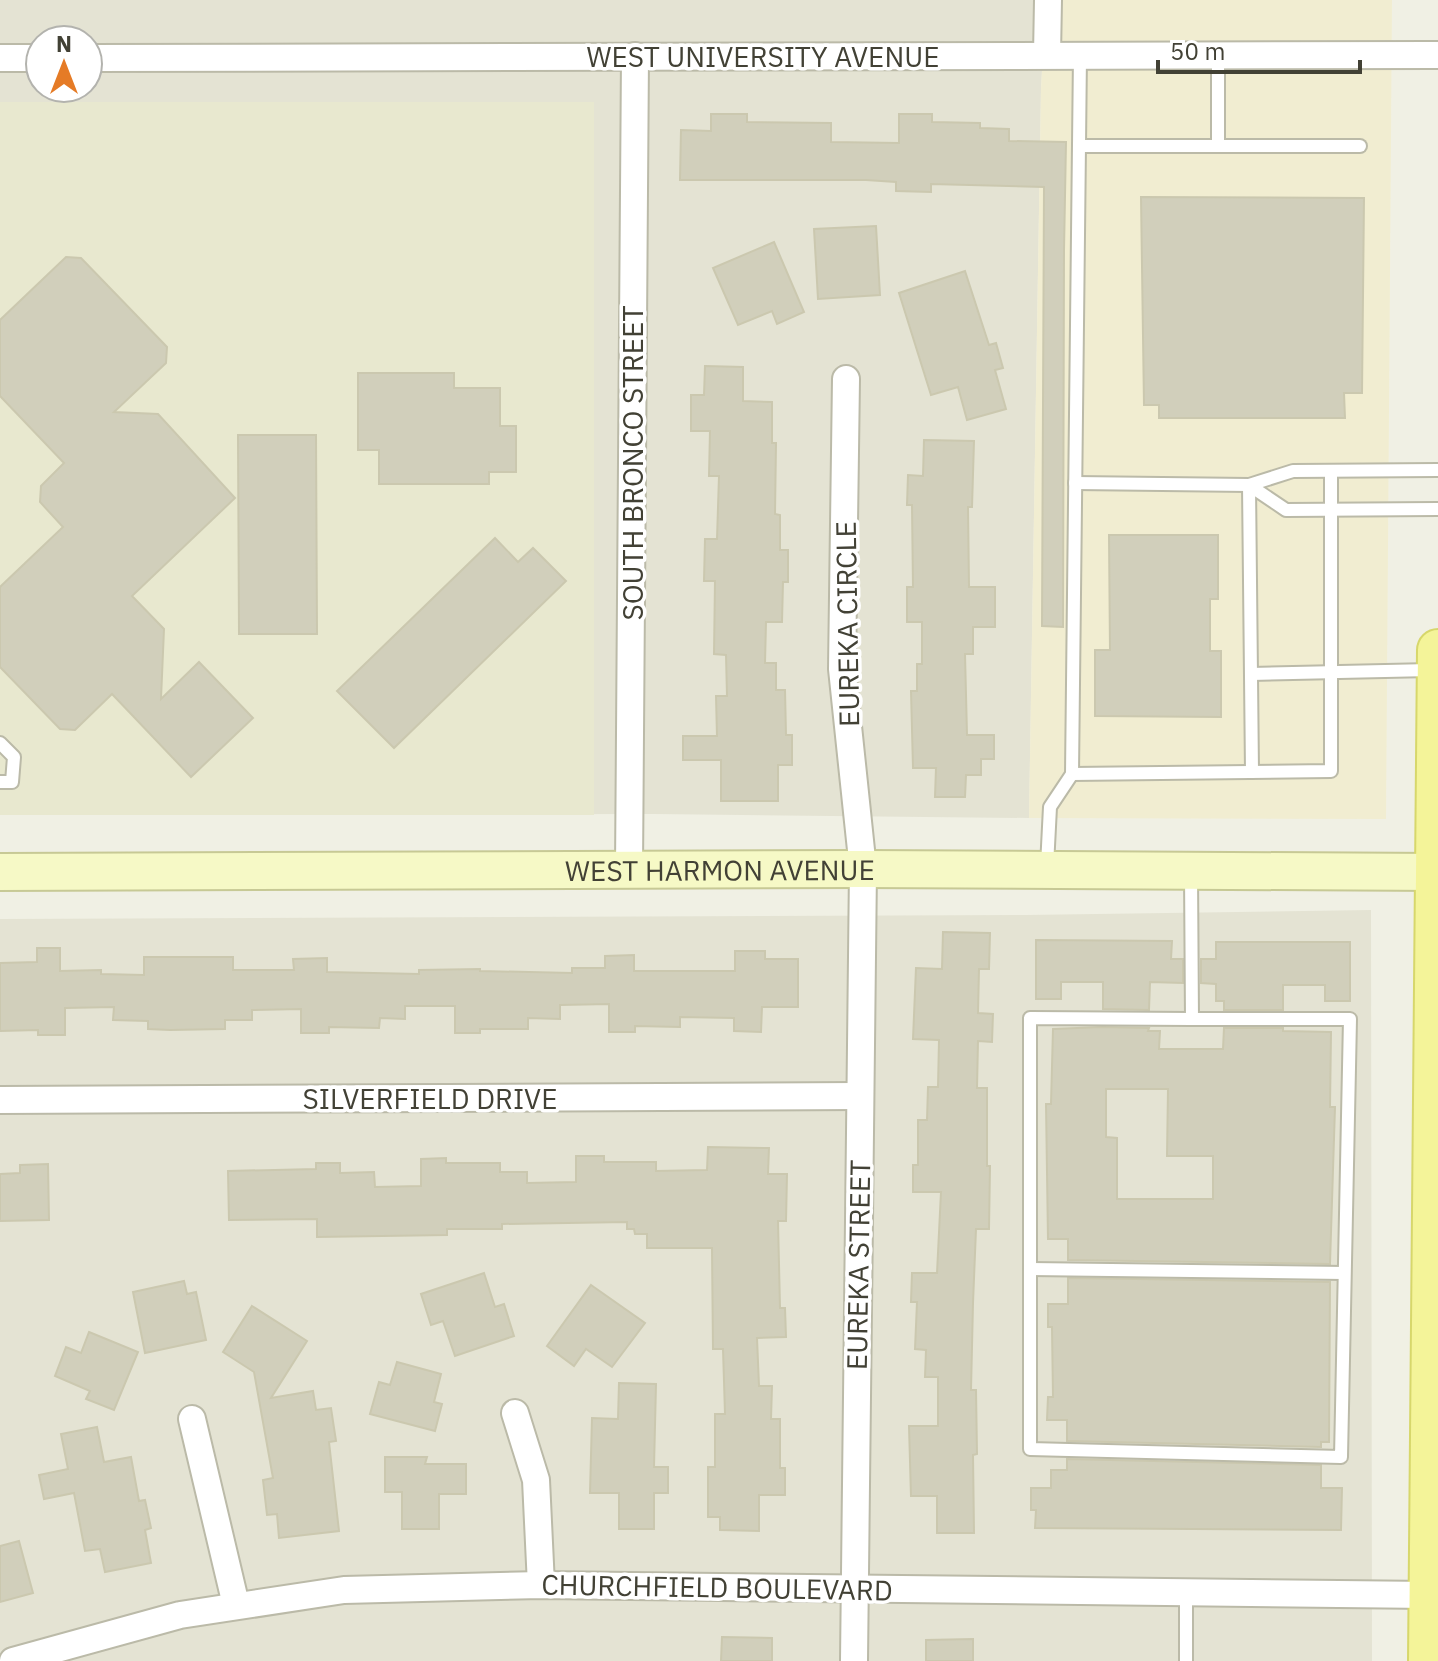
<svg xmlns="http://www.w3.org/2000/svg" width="1438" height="1661" font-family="'IBM Plex Sans',sans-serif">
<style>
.residential{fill:#e4e3d3;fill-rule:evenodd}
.commercial{fill:#f1edd1}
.education{fill:#e8e8cf}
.building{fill:#d1cfbb;stroke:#cbc8af;stroke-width:2;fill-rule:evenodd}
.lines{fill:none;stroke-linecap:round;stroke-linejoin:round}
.lane-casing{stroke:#bbbaa8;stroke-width:16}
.street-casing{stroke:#bbbaa8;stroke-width:30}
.secondary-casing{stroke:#c7c995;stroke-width:40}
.primary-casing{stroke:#d7d76b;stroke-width:44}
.lane{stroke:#fff;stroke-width:12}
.street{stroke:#fff;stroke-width:26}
.secondary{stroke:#f6f9c6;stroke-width:36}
.primary{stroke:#f4f499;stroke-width:40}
.labels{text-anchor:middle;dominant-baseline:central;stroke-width:7;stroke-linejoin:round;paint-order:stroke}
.street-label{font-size:28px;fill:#424135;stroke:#fff}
</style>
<rect width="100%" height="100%" fill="#f0f0e4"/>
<g class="residential">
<path d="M 0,0 L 1046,0 L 1041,88 L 1029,818 L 654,814 L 0,815 ZM 40,40 L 88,40 L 88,88 L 40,88 Z"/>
<polygon points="1371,910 1372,1661 0,1661 0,919 1026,915"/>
</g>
<polygon class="commercial" points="1046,0 1392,0 1386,819 1029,818 1041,88"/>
<rect class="education" x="0" y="102" width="594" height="713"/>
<g class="building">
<polygon points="711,114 747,114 747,122 831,123 831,142 899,143 899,114 932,114 932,122 980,123 980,128 1009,129 1009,141 1066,142 1064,251 1063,627 1042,626 1044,187 931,184 931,192 896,191 896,182 866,180 680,180 681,130 711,131"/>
<polygon points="1141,197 1364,198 1362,393 1344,393 1345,418 1159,418 1159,405 1144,405"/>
<polygon points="876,226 880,295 818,299 814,229"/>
<polygon points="774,242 804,312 777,324 772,311 738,325 713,268"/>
<polygon points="66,257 81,258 167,347 166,363 114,412 158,414 235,498 132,596 164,629 161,699 199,662 253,718 191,777 112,694 75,730 60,729 0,667 0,587 63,527 40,502 41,486 64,463 0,396 0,320"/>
<polygon points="965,271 989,345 996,343 1003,368 995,370 1006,409 967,420 958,387 931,395 899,293"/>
<polygon points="705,366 743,367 743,401 772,402 772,443 776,443 775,514 780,515 780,550 788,550 788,582 783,582 782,622 766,622 765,663 776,663 776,690 785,690 786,735 792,735 792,765 778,765 778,801 721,801 721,760 683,760 683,736 717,736 716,696 727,696 726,655 714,654 715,581 704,581 705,539 717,539 719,476 709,476 710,431 691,431 691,395 704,395"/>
<polygon points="358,373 454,373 454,388 500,388 500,426 516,426 516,472 489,472 489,484 379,484 379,450 358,450"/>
<polygon points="238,435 316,435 317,634 239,634"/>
<polygon points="924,440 974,441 972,507 968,507 969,587 995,587 995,627 973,627 973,654 965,654 967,735 994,735 994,759 981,759 981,775 966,775 965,797 935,797 936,768 913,768 911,691 917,691 917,664 922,664 922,622 907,622 907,587 913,587 912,505 907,505 908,475 923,476"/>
<polygon points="1109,535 1218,535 1218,599 1210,599 1210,651 1221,651 1221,717 1095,716 1095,650 1110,650"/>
<polygon points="495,538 518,562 533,548 566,581 394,748 337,691"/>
<polygon points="943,932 990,933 989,969 979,969 978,1013 993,1014 992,1042 978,1041 977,1088 987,1088 987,1166 990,1166 989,1229 976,1229 973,1303 971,1390 976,1390 977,1454 973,1455 974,1533 937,1533 937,1496 911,1496 909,1426 938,1426 938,1377 925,1377 926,1350 915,1349 917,1302 911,1302 912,1273 937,1273 941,1192 913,1192 913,1165 918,1165 918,1120 927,1120 928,1087 938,1087 939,1040 913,1039 916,968 942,969"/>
<polygon points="1036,940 1172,941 1171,959 1183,959 1183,983 1150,982 1149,1010 1103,1009 1103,982 1061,982 1061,999 1036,999"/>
<polygon points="1216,942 1350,942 1350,1001 1325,1001 1325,985 1283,985 1283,1010 1224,1010 1224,1001 1216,1001 1216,984 1201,983 1201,959 1216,959"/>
<polygon points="37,948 60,948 60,971 101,970 101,974 144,975 144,957 233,957 233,970 294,970 293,959 327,958 327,972 419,974 419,970 480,969 480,971 572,973 572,968 605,968 605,956 634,955 634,971 735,971 735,951 765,951 765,959 798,959 798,1007 762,1007 761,1032 734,1031 734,1018 680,1017 680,1027 635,1026 635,1032 609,1032 609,1004 560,1005 560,1019 528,1018 528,1029 480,1029 480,1033 455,1033 455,1006 405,1006 405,1019 380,1018 379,1028 329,1027 329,1033 301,1033 301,1009 252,1010 252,1020 225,1020 225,1029 170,1030 148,1029 148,1021 113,1020 114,1007 65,1008 65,1035 38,1035 38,1030 0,1031 0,963 37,962"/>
<path d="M 1102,1027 L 1149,1028 L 1148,1031 L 1160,1031 L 1159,1049 L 1223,1049 L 1224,1028 L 1283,1028 L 1283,1031 L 1331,1032 L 1330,1107 L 1335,1107 L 1330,1264 L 1068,1260 L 1068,1239 L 1048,1239 L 1046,1104 L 1051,1104 L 1053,1029 ZM 1106,1089 L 1168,1089 L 1167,1156 L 1213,1156 L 1213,1199 L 1117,1199 L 1117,1138 L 1106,1137 Z"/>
<polygon points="708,1147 769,1148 768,1174 787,1174 786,1221 778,1221 780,1308 785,1308 786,1337 757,1338 759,1386 772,1386 771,1419 780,1419 780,1468 785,1468 785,1495 759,1495 759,1531 720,1530 720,1517 708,1517 708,1467 715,1467 715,1414 725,1414 723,1349 713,1349 712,1248 647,1248 647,1234 635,1234 634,1229 627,1229 627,1222 502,1224 502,1229 447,1229 447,1235 317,1237 317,1219 229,1220 228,1171 316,1169 316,1163 340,1163 340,1173 374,1172 375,1187 421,1186 421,1159 446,1158 446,1163 500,1163 500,1172 527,1172 527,1183 576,1182 576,1156 604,1156 604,1162 656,1162 656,1171 707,1170"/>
<polygon points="48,1164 49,1220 0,1221 0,1174 20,1173 20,1165"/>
<polygon points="484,1273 495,1307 504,1304 514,1336 455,1356 443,1321 431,1325 421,1294"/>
<polygon points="1068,1278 1330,1282 1329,1442 1321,1442 1321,1447 1067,1441 1067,1420 1047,1420 1048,1397 1053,1397 1052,1327 1048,1327 1048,1304 1068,1304"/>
<polygon points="184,1281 187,1294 196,1292 206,1340 145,1353 133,1292"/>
<polygon points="591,1285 645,1323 612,1367 586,1349 574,1366 547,1346"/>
<polygon points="252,1306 307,1341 271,1398 313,1391 316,1410 331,1408 336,1441 329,1442 339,1531 279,1538 277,1514 267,1515 263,1480 273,1478 254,1372 223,1352"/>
<polygon points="89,1332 138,1352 114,1410 86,1399 90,1391 55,1376 66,1347 81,1353"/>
<polygon points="397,1362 441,1374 434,1402 442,1404 435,1431 370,1414 379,1382 390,1385"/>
<polygon points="619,1383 656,1384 654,1467 668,1467 668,1493 654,1493 654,1529 619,1529 619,1493 590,1493 592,1418 618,1419"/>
<polygon points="97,1427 104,1462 131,1457 139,1501 145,1500 151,1528 145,1530 151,1563 105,1572 100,1549 85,1551 74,1493 44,1499 39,1475 68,1469 61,1434"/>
<polygon points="385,1457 427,1457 425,1464 466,1464 466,1494 439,1494 439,1529 402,1529 402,1492 385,1492"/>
<polygon points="1067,1459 1321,1465 1321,1488 1342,1488 1341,1530 1035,1528 1036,1510 1031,1510 1031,1488 1051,1488 1051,1470 1067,1470"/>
<polygon points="19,1541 33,1593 0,1602 0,1546"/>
<polygon points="722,1637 772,1638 772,1661 721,1661"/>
<polygon points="973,1639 973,1661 926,1661 926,1640"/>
</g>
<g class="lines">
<g class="lane-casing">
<g id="lane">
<polyline points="1080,55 1072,774 1331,771 1331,471"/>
<polyline points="1218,55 1218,146"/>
<polyline points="1079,146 1360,146"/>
<polyline points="1075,483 1249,485 1293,471 1438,470"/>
<polyline points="1249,485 1252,772"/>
<polyline points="1249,485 1286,510 1438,509"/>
<polyline points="1251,674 1431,670"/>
<polyline points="0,743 14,757 12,782 0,782"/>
<polyline points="1047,866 1050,807 1072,774"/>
<polyline points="1191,873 1192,1019 1030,1018 1030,1449 1341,1457 1350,1019 1192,1019"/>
<polyline points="1030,1269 1344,1273"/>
<polyline points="1186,1593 1186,1661"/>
</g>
</g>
<g class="street-casing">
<g id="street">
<polyline points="1047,55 1048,0"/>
<polyline points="0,58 40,58"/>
<polyline points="88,58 1438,55"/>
<polyline points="846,379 842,669 863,869 854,1661"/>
<polyline points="629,869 635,56"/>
<polyline points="0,1100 860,1096"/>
<polyline points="515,1413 536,1480 541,1585"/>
<polyline points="192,1419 236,1605"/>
<polyline points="13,1661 180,1615 344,1590 541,1585 1430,1595"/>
</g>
</g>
<g class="secondary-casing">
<g id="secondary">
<path id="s1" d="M 0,872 L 863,869 L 1438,872"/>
</g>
</g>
<g class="primary-casing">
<polyline id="primary" points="1429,1661 1438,650"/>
</g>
<use href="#lane" class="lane"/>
<use href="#street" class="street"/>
<use href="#secondary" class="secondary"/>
<use href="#primary" class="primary"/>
</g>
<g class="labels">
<g class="street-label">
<text x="763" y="56">WEST UNIVERSITY AVENUE</text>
<text transform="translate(632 463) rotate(-90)">SOUTH BRONCO STREET</text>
<text transform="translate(847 624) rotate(-91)">EUREKA CIRCLE</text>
<text stroke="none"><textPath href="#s1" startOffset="720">WEST HARMON AVENUE</textPath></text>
<text x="430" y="1098">SILVERFIELD DRIVE</text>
<text transform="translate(858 1265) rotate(-89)">EUREKA STREET</text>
<text transform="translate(717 1587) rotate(1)">CHURCHFIELD BOULEVARD</text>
</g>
</g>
<g transform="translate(64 64)"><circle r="38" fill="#ffffff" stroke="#b3b3ae" stroke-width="2"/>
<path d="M0-6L14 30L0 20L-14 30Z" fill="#e57b26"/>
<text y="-12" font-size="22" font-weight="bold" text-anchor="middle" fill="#424135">N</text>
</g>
<path d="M1158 60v12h202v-12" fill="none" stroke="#424135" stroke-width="4"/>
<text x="1170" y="60" font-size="24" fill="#424135" stroke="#ffffff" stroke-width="6" paint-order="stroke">50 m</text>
</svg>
